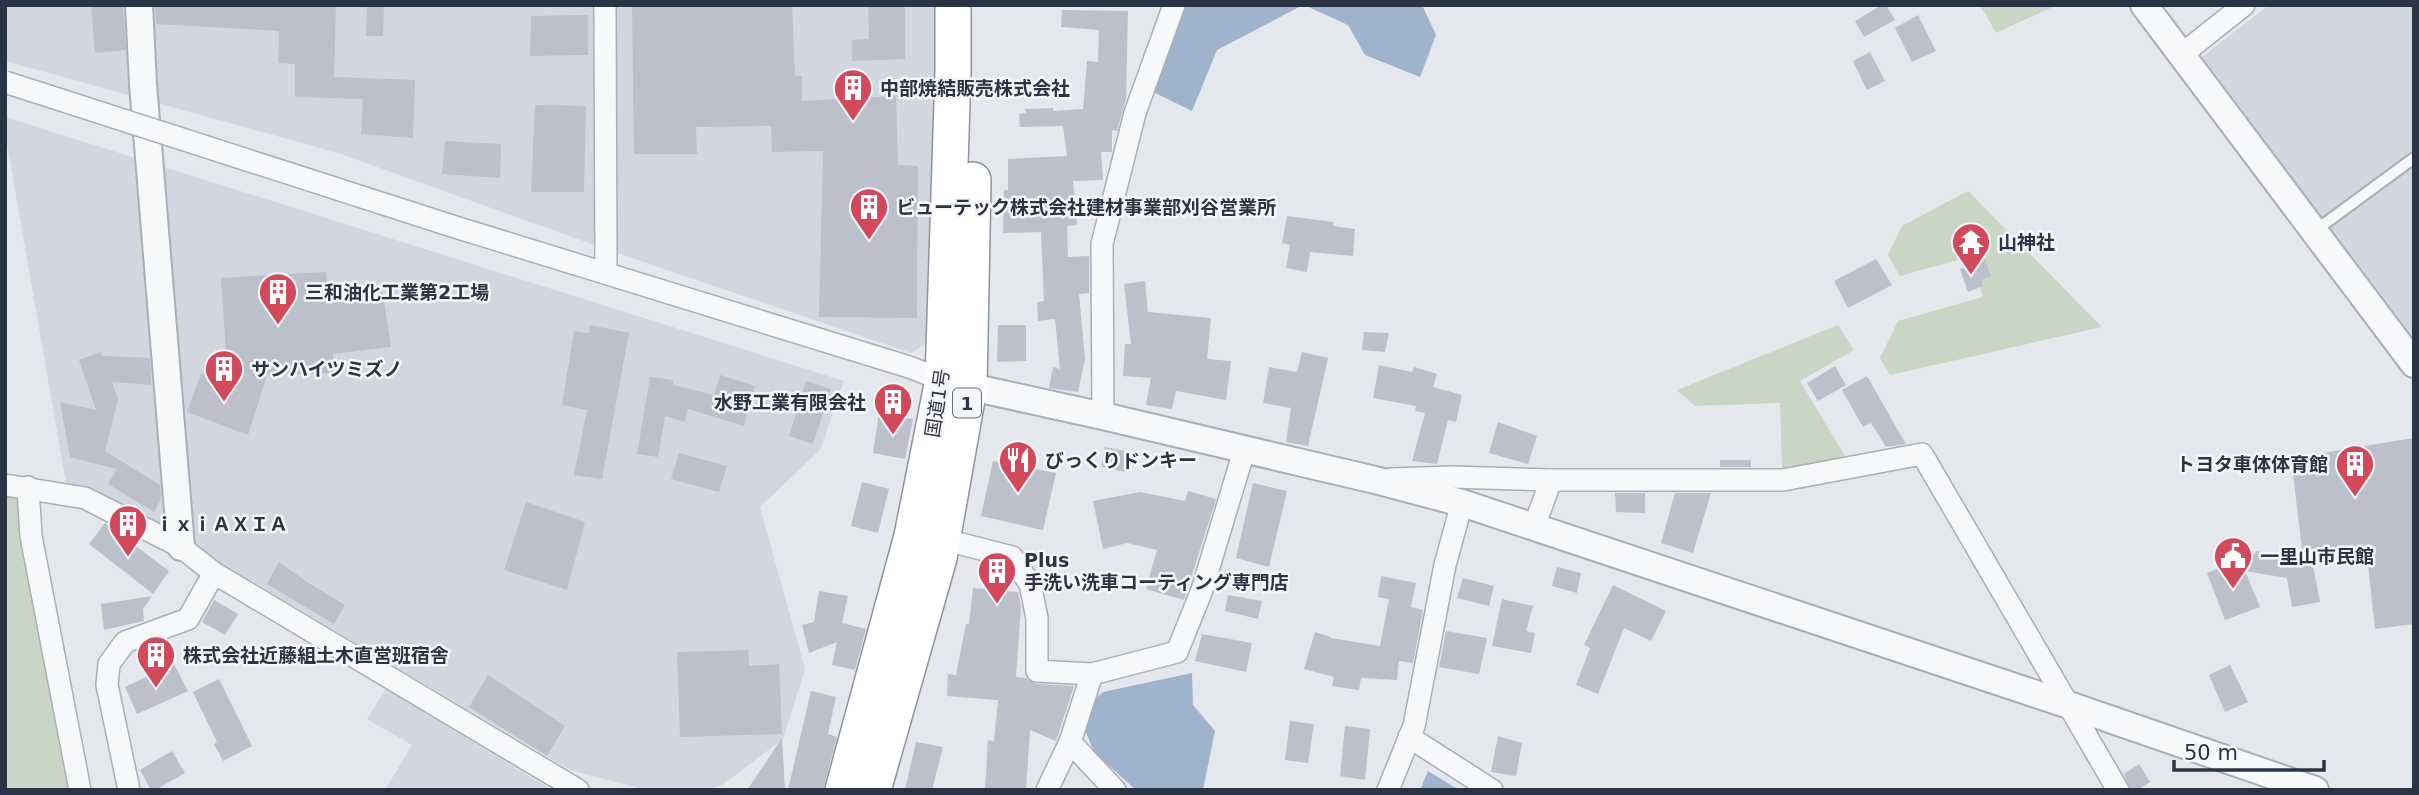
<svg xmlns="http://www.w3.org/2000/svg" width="2419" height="795" font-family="'DejaVu Sans','Noto Sans JP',sans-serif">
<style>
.built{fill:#d2d6de}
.green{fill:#c9d6c5}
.water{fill:#9fb4cc}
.building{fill:#bbc0ca}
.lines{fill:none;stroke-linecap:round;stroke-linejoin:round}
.service-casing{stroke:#a9aeb7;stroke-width:14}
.minor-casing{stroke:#a9aeb7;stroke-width:24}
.tertiary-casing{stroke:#a9aeb7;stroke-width:30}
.trunk-casing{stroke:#8b94a3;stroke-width:38}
.service{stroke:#f7f8fa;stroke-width:10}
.minor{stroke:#f7f8fa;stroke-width:21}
.tertiary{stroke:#f7f8fa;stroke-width:26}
.trunk{stroke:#fff;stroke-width:35}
.minor-bridge-casing{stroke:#a9aeb7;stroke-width:24;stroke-linecap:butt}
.minor-bridge{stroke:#f7f8fa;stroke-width:21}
.labels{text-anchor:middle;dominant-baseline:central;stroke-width:5;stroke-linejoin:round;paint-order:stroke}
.shield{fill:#f4f6f9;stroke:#676e7b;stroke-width:2}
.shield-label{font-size:18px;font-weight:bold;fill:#2b3445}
.poi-label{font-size:19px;font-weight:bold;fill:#2b3445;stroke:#f4f6f9;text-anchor:start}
.street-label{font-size:19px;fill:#2b3445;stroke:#f4f6f9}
</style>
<rect width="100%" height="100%" fill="#e4e7ec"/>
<g class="built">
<polygon points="5,5 941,5 930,341 911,353 600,247 338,153 5,61"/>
<polygon points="2269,5 2414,5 2414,343 2198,60"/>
<polygon points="5,117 844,381 820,450 760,507 805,669 783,739 722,785 705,790 646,790 570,770 91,487 66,483 5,132"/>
<polygon points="386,689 552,790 385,790 412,745 367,719"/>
</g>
<g class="green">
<polygon points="1980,5 2057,5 1996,33"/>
<polygon points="1968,191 2102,327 1890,375 1880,358 1898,321 1983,297 1972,256 1900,276 1888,255 1902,226"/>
<polygon points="1838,325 1854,350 1800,381 1851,466 1782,468 1780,403 1695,406 1677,390"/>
<polygon points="5,493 17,494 72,790 5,790"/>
</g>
<g class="water">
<polygon points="1184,5 1303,5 1217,50 1192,111 1151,91"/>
<polygon points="1304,5 1422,5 1436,35 1420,77 1365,55 1348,25"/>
<polygon points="1192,673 1193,705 1215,731 1203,790 1136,790 1094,752 1085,730 1092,702 1103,692"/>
<polygon points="1428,771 1459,790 1420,790"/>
</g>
<g class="building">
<polygon points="91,5 123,5 126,50 95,53"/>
<polygon points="155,5 336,5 334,77 415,80 413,138 361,134 363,99 295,97 295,64 278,63 279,31 156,24"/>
<polygon points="367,5 384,5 383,36 366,36"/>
<polygon points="632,5 792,5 795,76 802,76 802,101 896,96 898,165 918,166 917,318 819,317 823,151 772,152 771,126 696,127 697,154 634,154"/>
<polygon points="868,5 905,5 905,59 852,61 852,40 869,39"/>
<polygon points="1882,5 1886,5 1895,20 1864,37 1855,21"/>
<polygon points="1062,10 1128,11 1126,99 1117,131 1112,130 1112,152 1101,152 1103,180 1073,181 1077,225 1067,226 1068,257 1089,256 1089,293 1079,294 1085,359 1078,392 1049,388 1053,367 1060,369 1055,319 1038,321 1037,302 1044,301 1041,232 1003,233 1004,190 1008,190 1008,159 1067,156 1063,126 1020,127 1019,114 1026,113 1025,109 1053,108 1053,111 1083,109 1087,61 1098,62 1099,30 1061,27"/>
<polygon points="588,15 588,55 530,56 531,16"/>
<polygon points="1918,15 1936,51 1912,62 1895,28"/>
<polygon points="1870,52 1885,81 1867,90 1853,61"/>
<polygon points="535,105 586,106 584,192 531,192"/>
<polygon points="445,141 501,144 500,178 442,174"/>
<polygon points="1287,216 1333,222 1333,226 1355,229 1353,256 1310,252 1307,272 1286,268 1290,245 1282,243"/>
<polygon points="1876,259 1892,285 1848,308 1834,281"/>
<polygon points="1985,260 1991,276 1981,280 1983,286 1968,292 1960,269"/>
<polygon points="326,272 328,295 382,287 391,347 333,354 335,373 267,375 248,435 187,412 201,373 228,383 221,278"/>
<polygon points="1145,281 1148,312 1211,318 1207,359 1231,361 1226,400 1176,391 1172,409 1146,405 1151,378 1123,376 1125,344 1131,344 1124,284"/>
<polygon points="590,325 629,333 602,479 574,475 587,410 562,405 574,331 589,333"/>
<polygon points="998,325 1026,325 1026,361 997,362"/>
<polygon points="1364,332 1389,333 1385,352 1362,350"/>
<polygon points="101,352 102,356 150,358 151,385 112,382 118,399 105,451 160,485 161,499 154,512 108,484 117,469 70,457 60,402 96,410 79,360"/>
<polygon points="1302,352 1328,358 1308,446 1286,442 1291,408 1263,403 1269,367 1297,372"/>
<polygon points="1379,365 1412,372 1414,367 1437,374 1433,387 1462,395 1456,422 1448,420 1437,464 1412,461 1425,413 1415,411 1416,406 1373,398"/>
<polygon points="1835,366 1846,385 1818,401 1807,383"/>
<polygon points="720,375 755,386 744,426 688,409 685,422 665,416 658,457 637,454 650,377 673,380 673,385 714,395"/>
<polygon points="1867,376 1888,413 1906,444 1886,447 1871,423 1863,427 1842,390"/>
<polygon points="806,381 831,389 813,444 789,436"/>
<polygon points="879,413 913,419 905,459 873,453"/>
<polygon points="1498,422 1537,436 1528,464 1489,453"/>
<polygon points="2414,438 2414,624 2375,629 2366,546 2303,557 2291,458"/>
<polygon points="1105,447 1130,452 1125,472 1101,467"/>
<polygon points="679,453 727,466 719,492 671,479"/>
<rect x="1720" y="460" width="31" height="7"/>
<polygon points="993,461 1056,473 1043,530 981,516"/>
<polygon points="862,482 889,489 878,533 851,526"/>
<polygon points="1253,483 1287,491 1269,567 1236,558"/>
<polygon points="1188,491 1216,499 1184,600 1146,589 1157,550 1127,543 1103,549 1093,501 1140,492 1185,501"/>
<polygon points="1615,493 1645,493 1645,513 1616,512"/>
<polygon points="1675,493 1711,493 1693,553 1661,543"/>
<polygon points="526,502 585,522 567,590 504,570"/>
<polygon points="105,523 169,571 153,594 89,544"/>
<polygon points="2256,551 2312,560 2320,602 2292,607 2287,578 2245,571 2260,607 2225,620 2207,573 2255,554"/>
<polygon points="279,562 307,582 345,605 334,624 267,584"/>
<polygon points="1557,567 1581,573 1577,593 1552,586"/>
<polygon points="1381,576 1416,583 1411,607 1423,610 1413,663 1399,661 1397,680 1361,678 1359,690 1332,686 1334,677 1304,669 1315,632 1331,637 1330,638 1380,646 1389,599 1378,597"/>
<polygon points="1463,578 1494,586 1489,606 1457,598"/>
<polygon points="1613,585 1666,611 1651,641 1624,628 1598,694 1576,685 1590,648 1584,645"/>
<polygon points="973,588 1018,592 1021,607 1016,677 1026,678 1036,684 1074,686 1056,741 1030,730 1026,790 985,790 988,740 994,741 998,700 947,696 948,674 956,675 966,624 969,624"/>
<polygon points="819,591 848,596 842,623 866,629 855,670 832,665 837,642 809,653 802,625 814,622"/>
<polygon points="1228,595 1262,601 1258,619 1225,611"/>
<polygon points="152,596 143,609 144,621 104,630 101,604"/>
<polygon points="1502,599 1533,606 1526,631 1535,633 1531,653 1492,646"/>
<polygon points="214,600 238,614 225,635 202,622"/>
<polygon points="1446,631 1487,638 1479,674 1439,667"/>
<polygon points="1202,634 1252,643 1246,672 1195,661"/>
<polygon points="748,650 749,666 779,664 782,734 680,737 677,652"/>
<polygon points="174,664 188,691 137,714 125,687"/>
<polygon points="2230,665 2248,702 2225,712 2209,675"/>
<polygon points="488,675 565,726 547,756 469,707"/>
<polygon points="219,679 252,746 223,761 214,744 217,742 193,692"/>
<polygon points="811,691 836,697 828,734 837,737 823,790 788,790"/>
<polygon points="1290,721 1314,724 1308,763 1285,760"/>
<polygon points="1345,726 1370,729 1365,780 1340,776"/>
<polygon points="1498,736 1522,743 1516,776 1491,772"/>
<polygon points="782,738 785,790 747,790"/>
<polygon points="916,742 943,747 932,790 905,790"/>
<polygon points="172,751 185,773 155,790 151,790 140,770"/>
<polygon points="2139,764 2150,782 2138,790 2131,790 2124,774"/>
</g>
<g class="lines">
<g class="service-casing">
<polyline id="service" points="2316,230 2414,158"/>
</g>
<g class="minor-casing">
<g id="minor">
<polyline points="605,5 606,273"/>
<polyline points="2181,55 2244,5"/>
<polyline points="452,226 909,367 943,380"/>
<polyline points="1103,416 1102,244 1135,113 1174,5"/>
<polyline points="1391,479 1452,477 1551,480 1783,480 1922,454 2118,790"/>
<polyline points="5,485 85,498 181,547 214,573 578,790"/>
<polyline points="28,487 31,536 80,790"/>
<polyline points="1534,527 1551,480"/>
<polyline points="942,539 1012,557 1030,584 1037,618 1037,671 1092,674"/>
<polyline points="1409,737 1492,790"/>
<polyline points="129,790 107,685 109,664 125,642 188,619 214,573"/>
<polyline points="1047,790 1070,742"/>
<polyline points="1115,790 1070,742 1092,674 1177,652 1202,590 1244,451"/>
<polyline points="1388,790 1414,726 1445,565 1462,503"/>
</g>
</g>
<g class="tertiary-casing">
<g id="tertiary">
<polyline points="139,5 143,84 181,547"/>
<polyline points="2144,5 2414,364"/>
<polyline points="953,383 1103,416 1375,480 1462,503 2066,704 2315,790"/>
</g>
</g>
<g class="trunk-casing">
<g id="trunk">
<polyline points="843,790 912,536 943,380 953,72 953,5"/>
<polyline points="873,790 939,558 969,388 973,180"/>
</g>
</g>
<use href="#service" class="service"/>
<use href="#minor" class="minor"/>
<use href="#tertiary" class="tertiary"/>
<use href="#trunk" class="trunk"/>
<g class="minor-bridge-casing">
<polyline id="minor-bridge" points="5,82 452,226"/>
</g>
<use href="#minor-bridge" class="minor-bridge"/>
</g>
<defs>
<g id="building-pin" transform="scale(2.0125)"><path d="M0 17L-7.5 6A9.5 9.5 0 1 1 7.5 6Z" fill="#d1495b" stroke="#f4f6f9"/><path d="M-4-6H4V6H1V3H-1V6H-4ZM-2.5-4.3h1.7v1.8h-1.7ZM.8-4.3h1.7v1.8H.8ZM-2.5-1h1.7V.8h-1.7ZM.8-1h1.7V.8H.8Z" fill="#fff"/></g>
<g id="temple-pin" transform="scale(2.0125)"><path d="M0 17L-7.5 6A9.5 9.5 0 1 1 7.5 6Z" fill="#d1495b" stroke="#f4f6f9"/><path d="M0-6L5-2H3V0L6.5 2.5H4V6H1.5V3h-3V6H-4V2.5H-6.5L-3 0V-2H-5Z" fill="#fff"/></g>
<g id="restaurant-pin" transform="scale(2.0125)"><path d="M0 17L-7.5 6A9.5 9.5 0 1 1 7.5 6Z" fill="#d1495b" stroke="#f4f6f9"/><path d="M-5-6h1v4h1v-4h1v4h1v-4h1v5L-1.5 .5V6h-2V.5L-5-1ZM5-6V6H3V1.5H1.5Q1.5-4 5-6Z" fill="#fff"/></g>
<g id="civic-pin" transform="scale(2.0125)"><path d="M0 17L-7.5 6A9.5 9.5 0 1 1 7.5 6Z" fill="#d1495b" stroke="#f4f6f9"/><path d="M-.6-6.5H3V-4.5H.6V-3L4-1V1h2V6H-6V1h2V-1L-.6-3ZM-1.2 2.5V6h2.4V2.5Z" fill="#fff"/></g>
</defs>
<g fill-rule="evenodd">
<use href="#building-pin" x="853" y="88"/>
<use href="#building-pin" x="869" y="207"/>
<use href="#temple-pin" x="1971" y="242"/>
<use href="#building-pin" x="278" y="292"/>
<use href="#building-pin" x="224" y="369"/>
<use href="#building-pin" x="893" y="402"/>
<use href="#restaurant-pin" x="1018" y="460"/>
<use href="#building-pin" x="2355" y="464"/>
<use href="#building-pin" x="128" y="524"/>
<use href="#civic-pin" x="2233" y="556"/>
<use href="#building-pin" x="997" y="571"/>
<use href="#building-pin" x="156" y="655"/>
</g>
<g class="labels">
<rect class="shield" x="953" y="388.5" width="28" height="29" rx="5"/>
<g class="shield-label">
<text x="967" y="403">1</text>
</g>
<g class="poi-label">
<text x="880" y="88">中部焼結販売株式会社</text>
<text x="896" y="207">ビューテック株式会社建材事業部刈谷営業所</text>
<text x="1998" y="242">山神社</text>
<text x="305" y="292">三和油化工業第2工場</text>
<text x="251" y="369">サンハイツミズノ</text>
<text x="866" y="402" text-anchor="end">水野工業有限会社</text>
<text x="1045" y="460">びっくりドンキー</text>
<text x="2328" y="464" text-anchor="end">トヨタ車体体育館</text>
<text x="155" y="524">ｉｘｉＡＸＩＡ</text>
<text x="2260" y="556">一里山市民館</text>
<text x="1024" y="560">Plus<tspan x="1024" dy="22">手洗い洗車コーティング専門店</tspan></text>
<text x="183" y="655">株式会社近藤組土木直営班宿舎</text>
</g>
<g class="street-label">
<text transform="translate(937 403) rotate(-81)">国道1号</text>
</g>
</g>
<rect width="2419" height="795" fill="none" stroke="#2b3445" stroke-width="14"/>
<path d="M2174 760v10h150v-10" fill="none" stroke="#2b3445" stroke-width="3.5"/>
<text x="2184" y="760" font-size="21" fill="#2b3445" stroke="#f4f6f9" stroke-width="5" paint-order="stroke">50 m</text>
</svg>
